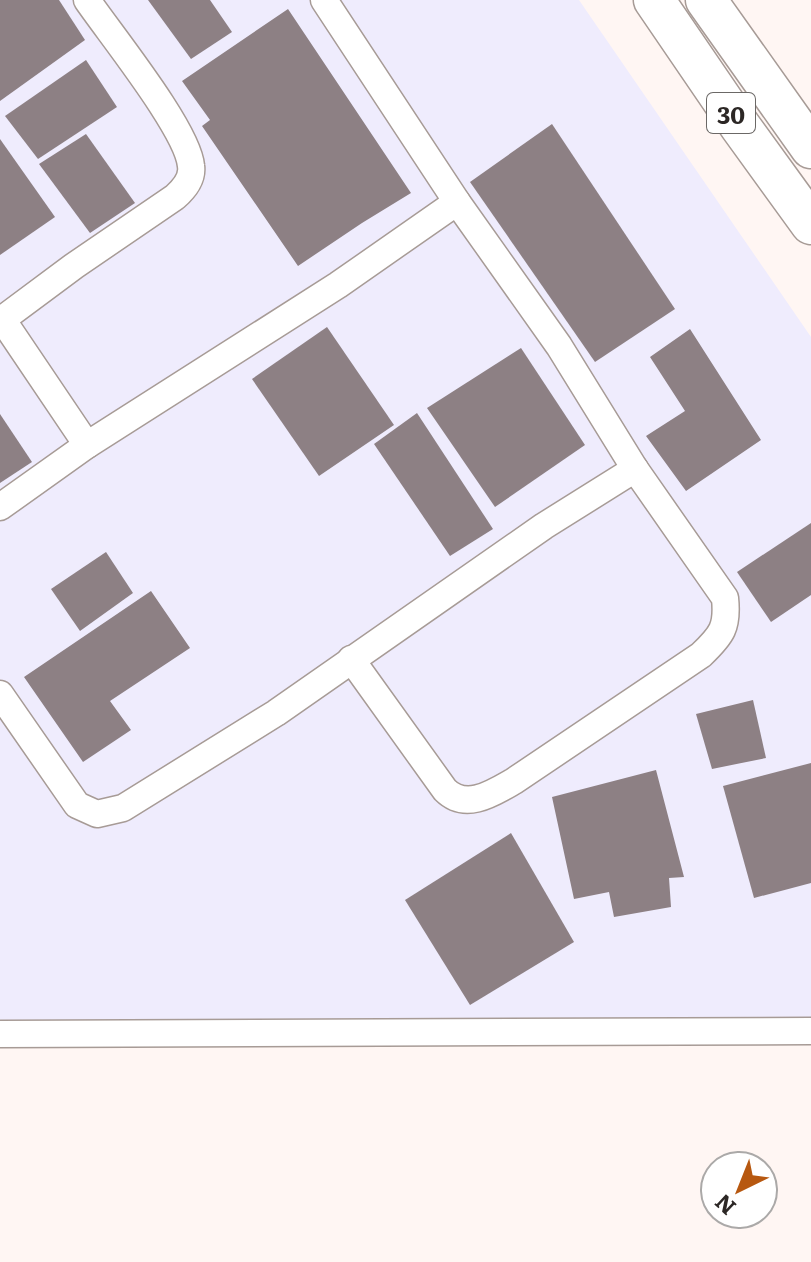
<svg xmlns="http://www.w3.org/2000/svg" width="811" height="1262" font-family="Literata,serif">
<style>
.industrial{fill:#efecfd}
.building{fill:#8d8084}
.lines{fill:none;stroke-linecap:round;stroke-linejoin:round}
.minor-casing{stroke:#a79b96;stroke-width:29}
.highway-casing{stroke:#a79b96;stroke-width:43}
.minor{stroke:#fff;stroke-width:26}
.highway{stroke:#fff;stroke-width:40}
.labels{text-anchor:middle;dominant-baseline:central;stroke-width:6;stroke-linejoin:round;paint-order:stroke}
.shield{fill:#fff;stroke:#6b6866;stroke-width:2}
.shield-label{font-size:24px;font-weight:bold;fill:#2c2725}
</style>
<rect width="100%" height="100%" fill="#fff6f3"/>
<polygon class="industrial" points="0,0 579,0 811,337 811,1018 0,1022"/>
<g class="building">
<polygon points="0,0 59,0 85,40 0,101"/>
<polygon points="148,0 210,0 232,32 191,59"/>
<polygon points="288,9 411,193 362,223 298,266 202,126 210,120 182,81"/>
<polygon points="86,60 117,107 38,159 5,116"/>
<polygon points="552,124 675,309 595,362 470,182"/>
<polygon points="86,134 135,203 90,233 39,164"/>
<polygon points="0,139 55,217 0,255"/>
<polygon points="327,327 394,425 319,476 252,379"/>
<polygon points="690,329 761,440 686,491 646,436 685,411 650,357"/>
<polygon points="521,348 585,445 495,507 427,408"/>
<polygon points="417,413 493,529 450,556 374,444"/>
<polygon points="0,414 32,462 0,483"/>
<polygon points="811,523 811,595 771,622 737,572"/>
<polygon points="106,552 133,593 80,631 51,589"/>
<polygon points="151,591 190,648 110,701 131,730 83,762 24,677"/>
<polygon points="753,700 766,758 712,769 696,714"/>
<polygon points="811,763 811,883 754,898 723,786"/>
<polygon points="656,770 684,877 669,878 671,907 614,917 609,892 574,899 552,797"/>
<polygon points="511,833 574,942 470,1005 405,900"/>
</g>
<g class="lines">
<g class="minor-casing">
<g id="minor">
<path d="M 324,0 L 457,202 L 559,346 L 635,469 L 725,598 C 728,627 722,635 701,655 L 514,781 C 493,793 466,811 445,790 L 351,659"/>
<polyline points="2,319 87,445"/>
<path d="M 0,321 L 74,266 L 175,197 C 184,189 193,179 191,166 C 188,130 111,35 87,0"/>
<polyline points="0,507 87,445 338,285 457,202"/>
<polyline points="0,694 77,805 97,814 123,808 276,713 544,526 635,469"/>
<polyline points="0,1034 811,1031"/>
</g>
</g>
<g class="highway-casing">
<g id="highway">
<polyline points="654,0 740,126 811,224"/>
<polyline points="706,0 811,148"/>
</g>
</g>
<use href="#minor" class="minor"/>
<use href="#highway" class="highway"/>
</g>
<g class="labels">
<rect class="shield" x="707" y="93" width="48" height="40" rx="6"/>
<g class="shield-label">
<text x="731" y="113">30</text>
</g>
</g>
<g transform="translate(739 1190) rotate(223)"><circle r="38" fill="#ffffff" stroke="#aba9a8" stroke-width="2"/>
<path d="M0-6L14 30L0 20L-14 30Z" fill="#b75810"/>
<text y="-12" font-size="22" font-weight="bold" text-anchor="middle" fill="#2c2725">N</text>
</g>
</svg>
